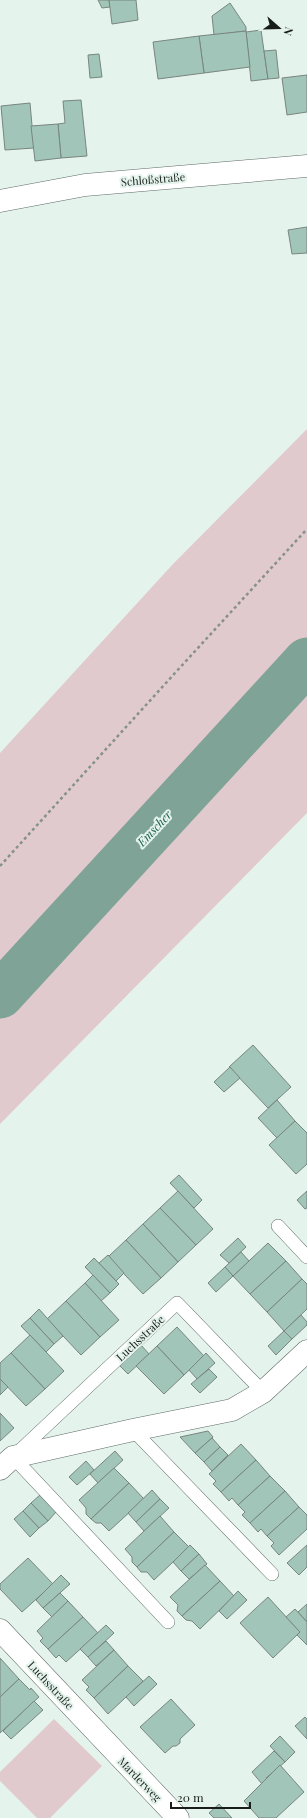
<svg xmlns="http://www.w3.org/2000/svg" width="307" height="1818" font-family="'Playfair Display',serif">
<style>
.green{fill:#e1cacd}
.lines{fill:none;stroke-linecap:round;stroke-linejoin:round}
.river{stroke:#7fa396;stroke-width:47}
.building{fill:#a1c5b8;stroke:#798580}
.service-casing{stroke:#5f6b67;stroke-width:14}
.minor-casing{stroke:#5f6b67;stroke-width:23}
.tertiary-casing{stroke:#5f6b67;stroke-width:23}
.path{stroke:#86908c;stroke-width:2.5;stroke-dasharray:3 3;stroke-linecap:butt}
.service{stroke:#fff;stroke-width:13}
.minor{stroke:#fff;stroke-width:22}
.tertiary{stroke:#fff;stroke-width:22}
.labels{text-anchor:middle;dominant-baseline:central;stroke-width:4;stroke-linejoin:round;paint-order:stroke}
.street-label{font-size:11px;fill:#181d1b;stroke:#e5f3ed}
.water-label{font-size:12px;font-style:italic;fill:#1e614e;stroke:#e5f3ed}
</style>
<rect width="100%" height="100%" fill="#e5f3ed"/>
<g class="green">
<polygon points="307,429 307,813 0,1124 0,753 173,564"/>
<polygon points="54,1719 102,1766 50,1818 37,1818 0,1781 0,1772"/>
</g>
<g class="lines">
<polyline class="river" points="0,995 307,661"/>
</g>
<g class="building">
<polygon points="98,0 109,0 110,7 102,8"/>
<polygon points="109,0 136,0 138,20 112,24"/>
<polygon points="230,3 246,27 246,31 214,35 212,16"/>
<polygon points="261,30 268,79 251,81 246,32"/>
<polygon points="246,31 250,67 204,73 199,36"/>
<polygon points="199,36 204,73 158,79 153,42"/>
<polygon points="276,50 279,78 268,79 264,51"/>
<polygon points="99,54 102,77 90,78 88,55"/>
<polygon points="307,75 307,112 287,115 282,78"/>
<polygon points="81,100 87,156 61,158 58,124 65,123 63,101"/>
<polygon points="30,103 34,148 5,150 1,106"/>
<polygon points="58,124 61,158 35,161 31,126"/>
<polygon points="307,227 307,253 292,254 288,230"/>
<polygon points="253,1045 291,1087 268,1108 229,1067"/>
<polygon points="230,1067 240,1078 224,1092 214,1082"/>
<polygon points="277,1100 295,1121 277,1138 258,1118"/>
<polygon points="295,1121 307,1133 307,1164 296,1174 269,1145"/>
<polygon points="179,1175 202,1200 194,1208 170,1183"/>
<polygon points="178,1191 213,1229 196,1245 160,1208"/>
<polygon points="307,1191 307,1208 305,1209 297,1200"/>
<polygon points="160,1208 196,1245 178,1262 143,1224"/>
<polygon points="143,1224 178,1262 161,1278 126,1240"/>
<polygon points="238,1238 246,1247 229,1263 220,1255"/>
<polygon points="126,1240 161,1278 143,1294 108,1257"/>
<polygon points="268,1243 286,1261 250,1294 233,1276"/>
<polygon points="241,1252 249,1261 233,1276 225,1267"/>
<polygon points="108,1255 124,1273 116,1281 99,1263"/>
<polygon points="94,1258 119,1284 110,1293 85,1267"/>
<polygon points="286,1261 302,1279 267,1312 250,1294"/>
<polygon points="225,1267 233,1276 216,1292 208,1283"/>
<polygon points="93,1275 110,1293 101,1301 85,1283"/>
<polygon points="302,1279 307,1284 307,1309 284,1331 267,1312"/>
<polygon points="85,1283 119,1320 100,1337 66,1301"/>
<polygon points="66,1301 100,1337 81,1355 47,1319"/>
<polygon points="39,1309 63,1336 54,1344 30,1318"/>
<polygon points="301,1315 307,1322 307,1325 292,1339 284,1331"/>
<polygon points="30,1318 54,1344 46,1352 21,1326"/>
<polygon points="177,1327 204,1356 184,1375 157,1346"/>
<polygon points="284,1331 292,1339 276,1355 268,1346"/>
<polygon points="30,1335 64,1371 45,1389 11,1353"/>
<polygon points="141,1345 149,1354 128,1374 119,1365"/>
<polygon points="157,1346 184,1375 164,1394 136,1366"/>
<polygon points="11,1353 45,1389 26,1406 0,1379 0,1363"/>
<polygon points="206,1353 215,1363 197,1379 189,1370"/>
<polygon points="209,1369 217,1377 200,1393 191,1384"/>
<polygon points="0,1379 8,1387 0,1395"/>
<polygon points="0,1413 14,1428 0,1441"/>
<polygon points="208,1431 213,1437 195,1453 180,1437"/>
<polygon points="212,1438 220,1447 204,1462 195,1453"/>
<polygon points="241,1444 256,1460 221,1492 213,1484 216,1481 209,1474"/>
<polygon points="220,1447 228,1455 212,1471 204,1462"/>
<polygon points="115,1451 123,1460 98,1483 90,1474"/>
<polygon points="256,1460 270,1476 238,1505 232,1498 229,1501 221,1492"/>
<polygon points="86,1461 94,1470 77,1485 69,1477"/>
<polygon points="114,1468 129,1483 91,1519 86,1514 86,1508 79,1500"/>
<polygon points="270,1476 285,1491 250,1523 242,1515 245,1512 238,1505"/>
<polygon points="129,1483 144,1499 109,1531 101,1523 96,1523 91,1519"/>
<polygon points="152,1490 160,1499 136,1522 128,1513"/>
<polygon points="285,1491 299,1507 267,1536 261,1529 258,1532 250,1523"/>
<polygon points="40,1495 56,1512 48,1521 31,1503"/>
<polygon points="160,1499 169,1508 144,1531 136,1522"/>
<polygon points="31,1503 48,1521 39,1528 23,1511"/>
<polygon points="299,1507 307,1515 307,1529 279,1555 271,1546 274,1543 267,1536"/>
<polygon points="23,1511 39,1528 30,1537 14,1519"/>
<polygon points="160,1516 174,1532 137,1567 132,1562 132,1557 125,1549"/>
<polygon points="174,1532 189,1547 154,1580 147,1572 141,1572 137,1567"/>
<polygon points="190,1545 199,1554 181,1571 173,1562"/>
<polygon points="307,1545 307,1567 299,1575 287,1563"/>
<polygon points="199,1554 207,1564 189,1579 181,1571"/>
<polygon points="28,1558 53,1584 22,1612 0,1589 0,1584"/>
<polygon points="205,1565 220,1581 182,1616 177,1611 178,1605 170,1597"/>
<polygon points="61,1575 70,1584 43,1608 36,1600"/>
<polygon points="220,1581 234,1596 200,1629 192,1621 186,1620 182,1616"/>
<polygon points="238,1591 247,1600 227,1619 219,1611"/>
<polygon points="60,1593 68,1601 52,1617 43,1608"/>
<polygon points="268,1597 300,1632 273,1658 240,1623"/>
<polygon points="68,1601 83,1617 48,1649 40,1641 43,1638 37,1631"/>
<polygon points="307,1604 307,1622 298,1612"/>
<polygon points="295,1609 307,1622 307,1645 297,1635 300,1632 286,1617"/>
<polygon points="83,1617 98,1633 66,1662 59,1655 56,1658 48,1649"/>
<polygon points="106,1625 114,1633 88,1657 80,1649"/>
<polygon points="106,1641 114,1650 96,1666 88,1657"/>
<polygon points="114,1650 128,1666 94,1698 86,1690 89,1687 82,1680"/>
<polygon points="0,1658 19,1679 0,1697"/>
<polygon points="128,1666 143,1681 108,1714 94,1698"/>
<polygon points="149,1676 157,1684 134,1706 126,1697"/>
<polygon points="19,1679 30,1690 31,1688 39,1697 0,1733 0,1697"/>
<polygon points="171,1699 195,1725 180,1739 180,1743 176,1746 173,1746 165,1753 140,1727"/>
<polygon points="34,1701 43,1710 11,1739 3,1731"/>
<polygon points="305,1717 307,1719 307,1739 295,1726"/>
<polygon points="280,1736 295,1752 285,1762 270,1746"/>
<polygon points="274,1751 285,1762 266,1778 267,1779 262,1784 252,1772"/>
<polygon points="280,1765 304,1792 276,1818 259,1818 244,1801"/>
<polygon points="219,1804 232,1818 214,1818 209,1813"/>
</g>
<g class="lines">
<g class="service-casing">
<g id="service">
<polyline points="278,1226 307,1257"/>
<polyline points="133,1430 272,1574"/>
<polyline points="168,1622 13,1457 177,1303 263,1392"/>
</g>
</g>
<g class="minor-casing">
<g id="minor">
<polyline points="0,1469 13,1457 133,1430 232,1410 263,1392 307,1351"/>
<polyline points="0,1630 178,1818"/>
</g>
</g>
<g class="tertiary-casing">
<polyline id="tertiary" points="0,201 85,185 307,166"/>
</g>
<polyline class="path" points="0,866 175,673 307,529"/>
<use href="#service" class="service"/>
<use href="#minor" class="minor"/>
<use href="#tertiary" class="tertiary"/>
</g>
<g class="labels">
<g class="street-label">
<text transform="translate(153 179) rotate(-5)">Schloßstraße</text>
<text transform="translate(140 1338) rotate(-43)">Luchsstraße</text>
<text transform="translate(51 1685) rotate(47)">Luchsstraße</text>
<text transform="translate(140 1779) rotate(46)">Marderweg</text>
</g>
<g class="water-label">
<text transform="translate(154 828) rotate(-47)">Emscher</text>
</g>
</g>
<g transform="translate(279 28) rotate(110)" stroke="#e5f3ed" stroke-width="3" paint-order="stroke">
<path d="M0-3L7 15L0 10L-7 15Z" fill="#181d1b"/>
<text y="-6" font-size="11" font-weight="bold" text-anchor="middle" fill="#181d1b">N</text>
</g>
<path d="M171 1802v6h79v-6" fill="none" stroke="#181d1b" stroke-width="2"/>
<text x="177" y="1802" font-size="12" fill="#181d1b" stroke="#e5f3ed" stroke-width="3" paint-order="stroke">20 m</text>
</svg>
